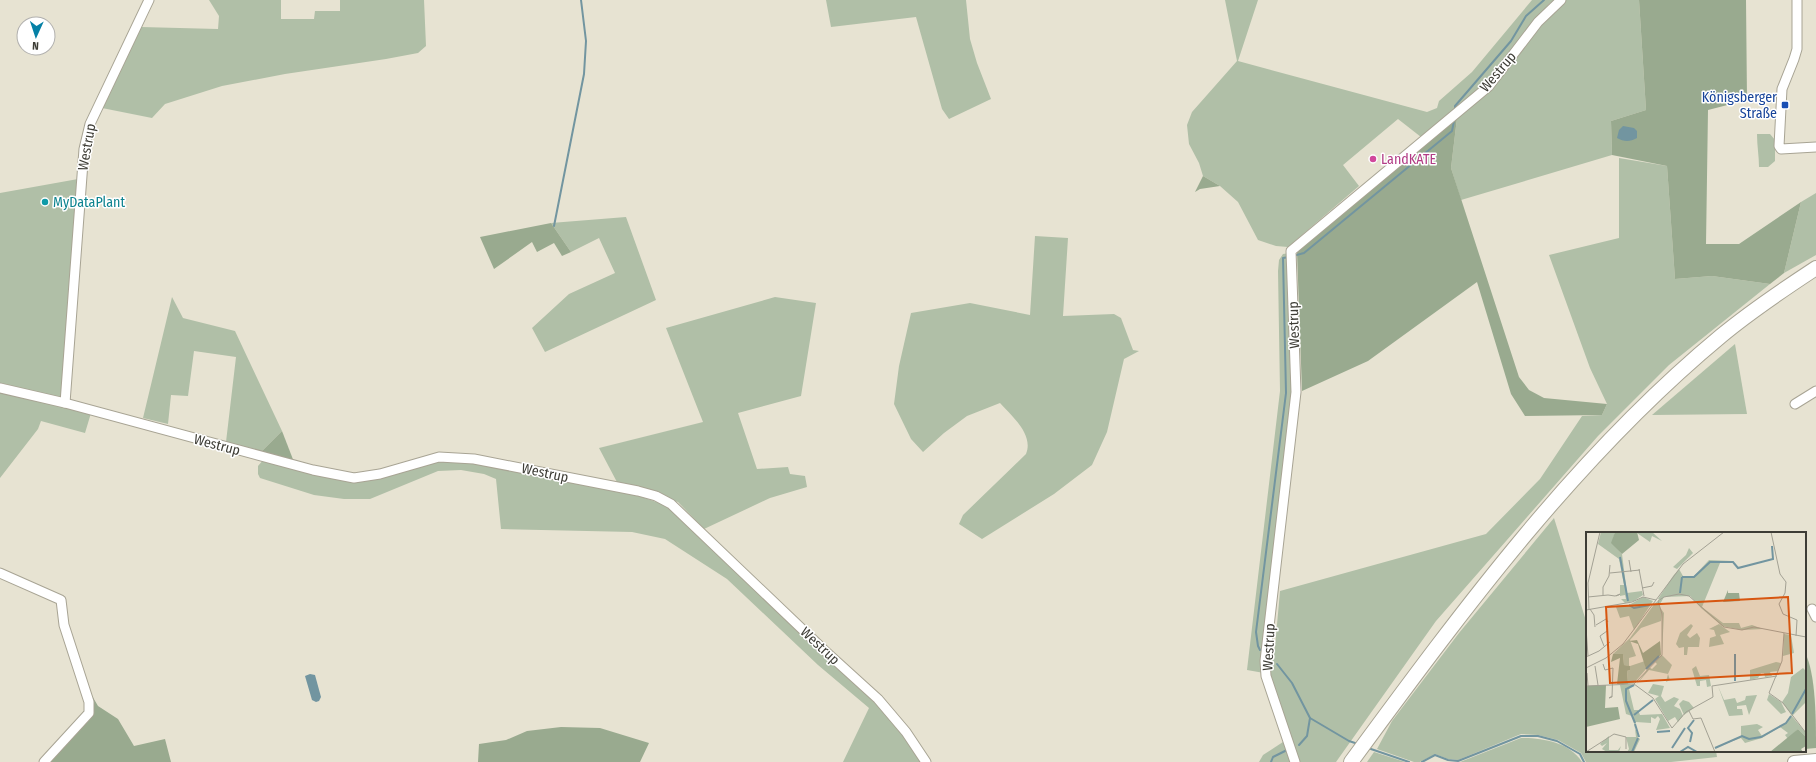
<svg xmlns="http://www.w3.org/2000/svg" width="1816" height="762" font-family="'Fira Sans Condensed',sans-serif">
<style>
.green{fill:#b0bfa7}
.forest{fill:#99aa8f}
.water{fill:#7295a0}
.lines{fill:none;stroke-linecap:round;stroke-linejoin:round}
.stream{stroke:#7295a0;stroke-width:2}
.street-casing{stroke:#a8a494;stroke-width:11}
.secondary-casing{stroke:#a8a494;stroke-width:14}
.primary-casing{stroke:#a8a494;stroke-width:16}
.street{stroke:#fff;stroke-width:9}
.secondary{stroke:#fff;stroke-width:12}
.primary{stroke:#fff;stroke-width:14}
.transit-dot{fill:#1a4fb4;stroke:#fff;stroke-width:1.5}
.hotel-dot{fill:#d1479c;stroke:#fff;stroke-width:1.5}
.culture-dot{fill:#0f9aa8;stroke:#fff;stroke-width:1.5}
.labels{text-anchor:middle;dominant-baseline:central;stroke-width:3;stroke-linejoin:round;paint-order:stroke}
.street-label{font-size:14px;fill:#3e3d36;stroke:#fff}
.transit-label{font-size:14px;fill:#164399;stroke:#fff;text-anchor:end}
.hotel-label{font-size:14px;fill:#b23c85;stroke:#fff;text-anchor:start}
.culture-label{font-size:14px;fill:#0d838f;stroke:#fff;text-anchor:start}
.inset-river{fill:none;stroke:#7295a0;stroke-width:2}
.inset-road{fill:none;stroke:#a3a194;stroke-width:1}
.view{fill:#d75610;fill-opacity:0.15;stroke:#d75610;stroke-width:2}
.inset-edge{fill:none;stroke:#3e3d36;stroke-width:2}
</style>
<rect width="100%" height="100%" fill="#e7e3d2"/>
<g class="green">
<polygon points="209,0 281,0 281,19 314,19 315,11 340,11 340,0 424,0 426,46 418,53 386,59 285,74 222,86 165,104 152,118 102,108 141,27 218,29 219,16"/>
<polygon points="826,0 966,0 970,39 977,63 991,99 949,119 942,109 916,17 831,27"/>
<polygon points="1225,0 1258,0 1238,61 1427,112 1437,108 1439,101 1472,72 1532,0 1554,0 1549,4 1485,85 1421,137 1398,119 1343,165 1359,186 1288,247 1276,246 1258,240 1238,202 1220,186 1203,176 1199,163 1189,144 1187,125 1192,112 1237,61"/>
<polygon points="1566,0 1639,0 1646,110 1611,121 1612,155 1461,200 1451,168 1457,118 1552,11"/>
<path d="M 1757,134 L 1770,134 L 1775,140 L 1775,161 L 1768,167 L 1759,167 C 1759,156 1757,146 1757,134 Z"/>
<polygon points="1619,158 1667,166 1675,279 1712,276 1770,284 1669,365 1598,436 1436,621 1336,762 1297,762 1270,678 1269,661 1275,647 1280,591 1486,534 1540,479 1582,416 1602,415 1607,404 1590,368 1549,255 1619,238"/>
<polygon points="78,179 63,398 0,383 0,193"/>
<polygon points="1816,193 1816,255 1784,273 1801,202"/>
<polygon points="626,217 656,300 545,352 532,328 569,294 615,273 599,238 571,252 551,223"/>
<path d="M 1035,236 L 1068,238 L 1063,316 L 1114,314 L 1121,318 L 1133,350 L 1139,351 L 1124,359 L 1107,432 L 1092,465 L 1054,494 L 982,539 L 959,524 L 963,515 L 1026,454 C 1034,435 1012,416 1000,403 L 967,416 L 944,433 L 923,452 L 911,439 L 894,404 L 899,366 L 911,313 L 970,303 L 1030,315 Z"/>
<polygon points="1290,253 1295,392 1264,673 1247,670 1280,391 1278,271 1279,260 1283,254"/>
<polygon points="172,297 183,318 235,331 282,431 261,452 226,442 236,357 194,351 188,396 171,395 168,424 143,418"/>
<polygon points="775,297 816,303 801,396 738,413 757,469 788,467 790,474 805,476 807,487 770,498 704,529 678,502 618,484 599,448 703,422 666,328"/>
<polygon points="1735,344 1747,414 1652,415"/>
<polygon points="0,391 91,413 85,433 41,421 38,429 0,478"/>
<polygon points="440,458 474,461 636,495 674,508 876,700 924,762 843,762 869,708 818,665 727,579 665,539 632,532 501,529 496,479 484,474 461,470 438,471 370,499 344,499 314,495 260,478 258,474 258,466 264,459 354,480"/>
<polygon points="1554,518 1587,624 1587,751 1716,751 1717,757 1671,762 1586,762 1581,753 1558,740 1538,735 1521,734 1458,760 1448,759 1435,754 1420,762 1414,762 1377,749 1392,721 1459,633"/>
<path d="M 1521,738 C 1543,738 1569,742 1582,762 L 1460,762 Z"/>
<polygon points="1286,740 1293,762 1259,762 1263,755"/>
<polygon points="1374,752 1405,762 1367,762"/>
</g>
<g class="forest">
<polygon points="1639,0 1746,0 1747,100 1708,110 1706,244 1739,244 1801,202 1784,273 1770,284 1712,276 1675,279 1667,166 1612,155 1611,121 1646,110"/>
<polygon points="1457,118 1451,168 1519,377 1529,390 1544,398 1607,404 1602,415 1525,416 1511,394 1477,282 1368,361 1302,391 1297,252"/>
<polygon points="1203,176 1220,186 1200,189 1195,192"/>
<polygon points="551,223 571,252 562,256 554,243 537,252 532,242 494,269 480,237"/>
<polygon points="282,431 294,462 261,452"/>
<path d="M 1805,653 C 1816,673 1816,722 1816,748 L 1805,749 Z"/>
<polygon points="91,694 98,706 118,719 134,746 165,739 171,762 45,762 91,714"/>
<polygon points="561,727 600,728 649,743 640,762 478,762 479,744 506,740 527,731"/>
</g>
<g class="water">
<path d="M 1623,126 L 1634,128 L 1637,131 L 1637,138 C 1630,142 1624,142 1617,138 L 1619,130 Z"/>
<polygon points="310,674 315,675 321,697 319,701 316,702 312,700 305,676"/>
</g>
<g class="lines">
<g class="stream">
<polyline points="1455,110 1455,106 1511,41 1526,16 1544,0"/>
<polyline points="554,226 584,74 586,41 581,0"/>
<polyline points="1293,256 1304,253 1452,131 1454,121"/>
<polyline points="1260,650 1258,646 1256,632 1286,393 1283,258 1289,257"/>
<polyline points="1277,664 1292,683 1310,718 1349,741 1358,744"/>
<polyline points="1299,745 1307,736 1310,718"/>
<polyline points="1368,748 1409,762"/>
<polyline points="1271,762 1273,757 1287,750"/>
<polyline points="1422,762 1435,755 1448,760 1458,761 1521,736 1538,736 1557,741 1580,754 1584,762"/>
</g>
<g class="street-casing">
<g id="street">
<polyline points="1797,0 1797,49 1794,59 1782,89 1779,146 1781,149 1816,147"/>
<polyline points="0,388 65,403 313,470 354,478 380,474 439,457 474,459 638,491 656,496 671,504 824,650 878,699 906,732 926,762"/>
<polyline points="65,403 84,149 90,124 149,0"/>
<polyline points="1795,404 1816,391"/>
<polyline points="0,573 61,600 64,625 89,702 89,713 44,762"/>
<polyline points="1812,609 1816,617"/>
<polyline points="1295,762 1266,676 1265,661 1296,392 1291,251 1489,86 1538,22 1561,0"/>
</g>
</g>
<g class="secondary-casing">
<polyline id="secondary" points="1794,762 1816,760"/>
</g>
<g class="primary-casing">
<path id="primary" d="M 1351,762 C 1463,610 1575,457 1721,336 C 1751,311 1784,289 1816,268"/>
</g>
<use href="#street" class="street"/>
<use href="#secondary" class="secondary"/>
<use href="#primary" class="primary"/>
</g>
<rect class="transit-dot" x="1781" y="101" width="8" height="8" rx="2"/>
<circle class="hotel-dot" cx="1373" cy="159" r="4"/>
<circle class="culture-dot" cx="45" cy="202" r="4"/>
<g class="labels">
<g class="street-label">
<text transform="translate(1498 72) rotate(-50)">Westrup</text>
<text transform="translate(87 147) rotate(-80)">Westrup</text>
<text transform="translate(1294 325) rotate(-92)">Westrup</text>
<text transform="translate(217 445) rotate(15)">Westrup</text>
<text transform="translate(545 473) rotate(12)">Westrup</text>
<text transform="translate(820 646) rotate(43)">Westrup</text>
<text transform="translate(1269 647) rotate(-87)">Westrup</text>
</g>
<g class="transit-label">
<text x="1777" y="97">Königsberger<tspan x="1777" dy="16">Straße</tspan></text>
</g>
<g class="hotel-label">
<text x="1381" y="159">LandKATE</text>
</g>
<g class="culture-label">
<text x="53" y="202">MyDataPlant</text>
</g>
</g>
<g transform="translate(1586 532)">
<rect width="220" height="220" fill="#e7e3d2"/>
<path d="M 15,0 L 29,0 L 26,11 L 36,22 L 41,61 L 56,59 L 57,63 L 48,69 L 39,71 L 35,67 L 40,67 L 39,63 L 34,64 L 34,53 L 38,53 L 33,27 L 12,12 ZM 66,0 L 76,9 L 66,4 L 64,10 L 51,1 ZM 103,16 L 107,21 L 91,37 L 87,35 L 100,23 ZM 123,28 L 146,29 L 147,31 L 134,31 L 116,75 L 137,91 L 153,91 L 155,96 L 166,93 L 177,97 L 156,98 L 136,94 L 115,76 L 104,64 L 78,65 L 73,74 L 78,81 L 76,123 L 76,82 L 75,89 L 55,96 L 44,108 L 50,124 L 43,126 L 43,134 L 38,133 L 37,122 L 27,122 L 44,106 L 69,71 L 74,68 L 72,67 L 87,44 L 93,37 L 97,44 L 107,45 ZM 57,65 L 67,69 L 48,98 L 43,84 L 34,86 L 30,75 L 43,73 ZM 105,92 L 107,94 L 101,103 L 104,106 L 111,101 L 114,106 L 113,115 L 102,115 L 101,123 L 98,123 L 98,115 L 93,116 L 90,112 L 94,101 ZM 133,92 L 144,100 L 134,103 L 138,112 L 123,115 L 124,106 L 130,104 L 128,98 L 123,97 ZM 198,102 L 205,103 L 208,121 L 197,124 ZM 76,123 L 86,133 L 82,142 L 84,148 L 80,150 L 82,142 L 63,138 L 50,153 L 63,135 L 66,137 L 71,132 L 69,130 ZM 59,129 L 60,137 L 48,151 L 42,152 L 41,139 L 44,138 L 44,134 ZM 190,130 L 195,131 L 192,139 L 184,140 L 186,144 L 179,145 L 178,141 L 175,141 L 172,146 L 164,148 L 164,138 ZM 110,134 L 114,144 L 123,143 L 125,154 L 121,155 L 120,148 L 114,149 L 114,154 L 111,154 L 106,137 ZM 217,136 L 220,139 L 220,170 L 206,184 L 196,170 L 202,161 L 205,145 ZM 67,152 L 78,154 L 75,164 L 79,170 L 88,165 L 93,167 L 88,174 L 94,177 L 97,184 L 92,190 L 89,185 L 82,189 L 69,167 L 73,164 L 62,161 ZM 34,153 L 49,153 L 43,157 L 48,178 L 52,178 L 54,183 L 76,182 L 84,196 L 70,198 L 74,187 L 72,184 L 69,187 L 65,185 L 65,191 L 50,190 L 49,197 L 54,205 L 51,205 L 54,207 L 48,220 L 41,220 L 43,217 L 40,205 L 50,205 L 48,189 L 46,184 L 40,182 ZM 132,154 L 138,168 L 149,166 L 151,171 L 159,168 L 160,164 L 171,163 L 163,183 L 160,173 L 151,174 L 151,177 L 156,177 L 157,183 L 143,184 ZM 183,162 L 195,170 L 200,180 L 195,182 L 181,168 ZM 97,168 L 103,170 L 108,176 L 98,183 L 93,172 ZM 205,183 L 220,201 L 220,205 L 212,197 L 202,207 L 199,203 L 202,201 L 194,195 L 176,206 L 159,211 L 155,206 L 128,216 L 155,204 L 155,194 L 171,192 L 177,195 L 172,198 L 176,204 L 200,191 ZM 23,204 L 23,218 L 32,218 L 35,214 L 33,220 L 21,220 L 16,217 L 21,211 L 16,214 L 14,212 Z" fill="#b0bfa7"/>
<path d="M 29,0 L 51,0 L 53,8 L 36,22 L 25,11 ZM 142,58 L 142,61 L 153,61 L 154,69 L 137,70 ZM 51,108 L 57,121 L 74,109 L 75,123 L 60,137 L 52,112 L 43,109 ZM 27,122 L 37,122 L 38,133 L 44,134 L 44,138 L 41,139 L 42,152 L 31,152 L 34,126 L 25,130 ZM 20,153 L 19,176 L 32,175 L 34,187 L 0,195 L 0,154 ZM 212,197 L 220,205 L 220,214 L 215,217 L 217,220 L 184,220 Z" fill="#99aa8f"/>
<path class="inset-river" d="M 34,25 L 42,69M 96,45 L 108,45 L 124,30 L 147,30 L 152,36 L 187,27 L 186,14M 94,61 L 96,45M 43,73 L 48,76 L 64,73M 60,137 L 73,124M 149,149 L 149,122M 48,153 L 40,157 L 40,169 L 49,191M 206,182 L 220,157M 48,183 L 67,168M 49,192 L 53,205M 71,200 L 84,199M 104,210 L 106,201 L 102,196 L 108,188M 86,216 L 99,196M 129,216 L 156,204 L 163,207 L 175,205 L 200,191 L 205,184M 46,220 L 52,206M 94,220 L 102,215 L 111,220"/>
<path class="inset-road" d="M 185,0 L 194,42 L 200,50 L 199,61 L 193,72 L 197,82 L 211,88 L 210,104M 43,28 L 45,40M 53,37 L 58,64M 24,41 L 54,38M 56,56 L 66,54 L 68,50M 17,63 L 17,55 L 23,44 L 24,33M 2,65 L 22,63 L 29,64 L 32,63 L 33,63 L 34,62 L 30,64M 72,69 L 78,65 L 93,62 L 103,64 L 138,95 L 156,98 L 168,95 L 220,105M 4,77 L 8,83 L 9,95M 0,78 L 46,70 L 57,65 L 70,68M 3,78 L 2,51 L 14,0M 10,93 L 20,87 L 22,90M 0,96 L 2,124M 198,101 L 196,129 L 183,161 L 197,171 L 220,201M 18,114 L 14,104 L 21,99M 0,125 L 13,119 L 24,110M 17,132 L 19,138 L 27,136 L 26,165 L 23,166 L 26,164M 9,134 L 12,153M 0,136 L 20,126 L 37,112 L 97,32 L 138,0M 1,141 L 2,154M 48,152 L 67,166 L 86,196 L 100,180 L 127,165 L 126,154 L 191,144M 48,152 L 76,123 L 76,82 L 72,69M 0,154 L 48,152M 103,179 L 107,187 L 115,186 L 129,220M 0,220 L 28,202 L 40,205 L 40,217"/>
<path class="view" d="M 202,65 L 206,141 L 24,151 L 20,75 Z"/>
<rect width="220" height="220" class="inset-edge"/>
</g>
<g transform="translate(36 36) rotate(183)"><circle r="19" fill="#ffffff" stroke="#b2b1af"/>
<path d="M0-3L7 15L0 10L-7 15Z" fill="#0581a6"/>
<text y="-6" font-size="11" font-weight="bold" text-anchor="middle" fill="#3e3d36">N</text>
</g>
</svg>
